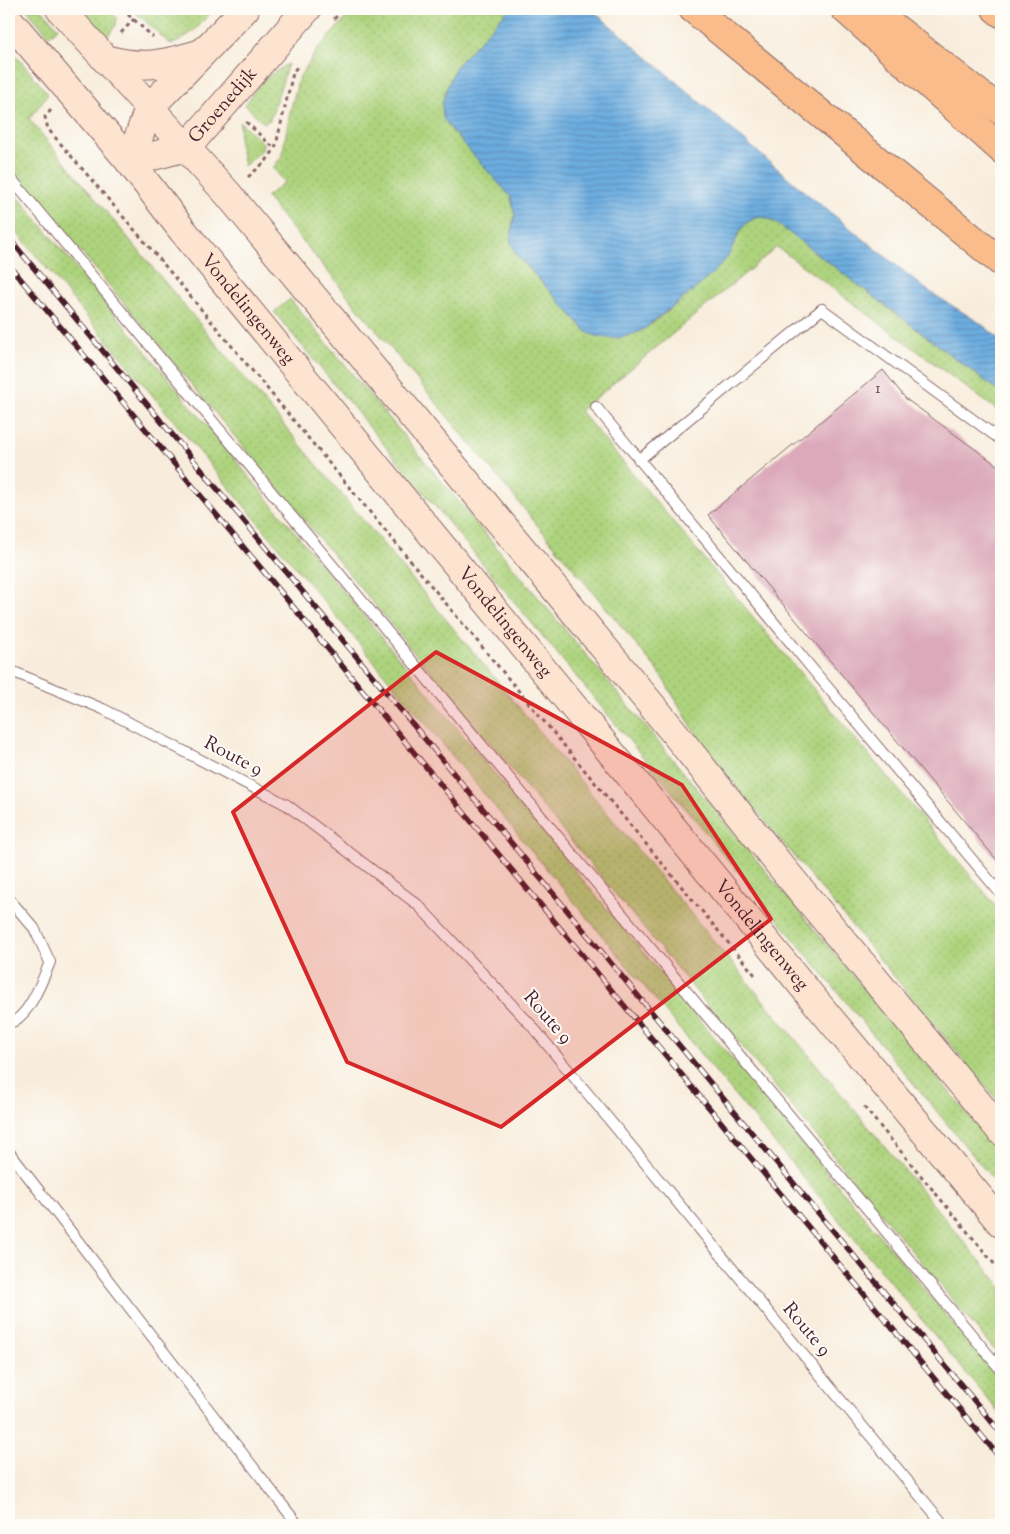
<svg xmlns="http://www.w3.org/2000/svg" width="1010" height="1534" font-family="'Sorts Mill Goudy',serif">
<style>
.grass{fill:url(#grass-dots);stroke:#7c7954}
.water{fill:url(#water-rules);stroke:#5b6686}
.building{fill:#dba9ba}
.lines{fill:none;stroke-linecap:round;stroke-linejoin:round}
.lane-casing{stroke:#876769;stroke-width:12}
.secondary-casing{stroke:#876769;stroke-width:30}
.highway-casing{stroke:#876769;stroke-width:30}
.path{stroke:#876769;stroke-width:3;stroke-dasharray:4 4;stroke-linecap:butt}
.lane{stroke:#fff;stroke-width:10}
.secondary{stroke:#fde4d0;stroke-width:28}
.highway{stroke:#f9bc8a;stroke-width:28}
.rail-casing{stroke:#4a1f2b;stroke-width:5.5}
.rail{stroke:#fdfcf7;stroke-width:4;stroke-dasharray:11;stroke-linecap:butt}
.marked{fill:#d62828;fill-opacity:0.2;stroke:#d62828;stroke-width:4;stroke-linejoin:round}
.labels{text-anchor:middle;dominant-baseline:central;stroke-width:4;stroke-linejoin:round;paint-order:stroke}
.number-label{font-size:16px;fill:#6e424f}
.street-label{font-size:19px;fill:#4a1f2b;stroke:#fdfcf7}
</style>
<defs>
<pattern id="grass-dots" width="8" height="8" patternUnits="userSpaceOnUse" patternTransform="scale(1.25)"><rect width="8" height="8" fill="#add37d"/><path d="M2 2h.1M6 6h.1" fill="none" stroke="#96b56c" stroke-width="1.8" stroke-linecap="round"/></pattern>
<pattern id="water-rules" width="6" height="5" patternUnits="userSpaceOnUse" patternTransform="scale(1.25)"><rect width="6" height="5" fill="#6cade0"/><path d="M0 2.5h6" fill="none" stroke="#5b8cb6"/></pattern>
</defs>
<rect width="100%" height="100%" fill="#fdfcf7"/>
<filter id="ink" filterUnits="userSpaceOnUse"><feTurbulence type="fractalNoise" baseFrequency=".02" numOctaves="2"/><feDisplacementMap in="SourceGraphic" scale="10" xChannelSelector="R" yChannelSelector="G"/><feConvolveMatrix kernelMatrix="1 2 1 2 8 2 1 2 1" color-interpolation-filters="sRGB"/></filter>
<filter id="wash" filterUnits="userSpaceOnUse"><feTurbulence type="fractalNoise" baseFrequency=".0096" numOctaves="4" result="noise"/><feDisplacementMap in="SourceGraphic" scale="20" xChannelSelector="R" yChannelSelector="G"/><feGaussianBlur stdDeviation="1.12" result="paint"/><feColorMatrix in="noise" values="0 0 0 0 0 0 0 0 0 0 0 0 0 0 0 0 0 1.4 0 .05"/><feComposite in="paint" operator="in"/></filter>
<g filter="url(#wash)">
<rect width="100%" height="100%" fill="#f8eddc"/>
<g class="grass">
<polygon points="26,9 42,9 58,28 49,36"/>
<polygon points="87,9 108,9 117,18 116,25 106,38 98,36 88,28"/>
<polygon points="132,9 214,9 194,31 174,44 169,43"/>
<path d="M 354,9 L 509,9 L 456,66 L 446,90 L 442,105 L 452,131 L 511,197 L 515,215 L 512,225 L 516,254 L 587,332 C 602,332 622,335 637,332 C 649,330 719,269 727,256 C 735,244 739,225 753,219 C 766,213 777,224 787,231 L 1001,393 L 1001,413 L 777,247 L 580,411 L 1001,912 L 1001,1105 L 724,772 L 702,744 L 659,672 L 266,197 L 285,182 L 273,168 L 282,156 L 290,112 L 299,78 L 317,50 Z"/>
<polygon points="9,47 48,94 29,119 1001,1286 1001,1358 9,165"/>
<polygon points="288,64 270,120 264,123 245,105 263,79"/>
<polygon points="240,122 263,143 262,150 244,166 239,142"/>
<polygon points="9,186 523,808 1001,1381 1001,1415 9,223"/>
<polygon points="290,299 1001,1154 1001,1189 274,312"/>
</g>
<path class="water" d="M 509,9 L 591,9 L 800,188 L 927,290 L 980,323 L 1001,340 L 1001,393 L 787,231 C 777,224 766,213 753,219 C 737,226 736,246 726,259 C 707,281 683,299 660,316 C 653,321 646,329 638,332 C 621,340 602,340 587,332 L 516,254 L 510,240 L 515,215 L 511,197 L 452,131 L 443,118 L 442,105 L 446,90 L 456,66 Z"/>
<g id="blocks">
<polygon class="building" points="883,370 906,399 1001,468 1001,865 708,515"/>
</g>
</g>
<g filter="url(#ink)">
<use href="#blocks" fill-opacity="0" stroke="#876769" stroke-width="1"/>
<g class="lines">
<g class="lane-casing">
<g id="lane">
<polyline points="9,176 1001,1370"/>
<polyline points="596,407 814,671 1001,894"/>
<polyline points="639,460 822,309 1001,440"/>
<polyline points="9,670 103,709 287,805 418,905 531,1025 944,1525"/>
<path d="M 9,899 L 34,928 L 50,962 C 43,979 28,1019 9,1023"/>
<polyline points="9,1152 298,1525"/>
</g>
</g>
<g class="secondary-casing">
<g id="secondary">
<polyline points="60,9 228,194 673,731 779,864 1001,1131"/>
<path id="s1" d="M 9,20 L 130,162 L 183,231 L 820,1007 L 1001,1223"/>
<path d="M 105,59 C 143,69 162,65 199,54"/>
<path id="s2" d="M 130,162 L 187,147 L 307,9"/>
<polyline points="130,162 149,108 245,9"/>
</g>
</g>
<g class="highway-casing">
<g id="highway">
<polyline points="693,9 1001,262"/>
<polyline points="845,9 1001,149"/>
<polyline points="871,9 1001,111"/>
<polyline points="996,9 1001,13"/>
</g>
</g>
<g class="path">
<polyline points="122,9 153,37"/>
<polyline points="334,19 343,9"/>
<polyline points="121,33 134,19"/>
<polyline points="51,110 45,117 48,129 156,255 755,975"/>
<polyline points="246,122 274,148"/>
<polyline points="248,177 266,161 275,149 293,73 298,65"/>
<polyline points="864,1107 1001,1272"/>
</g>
<use href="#lane" class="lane"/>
<use href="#secondary" class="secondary"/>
<use href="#highway" class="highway"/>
<g class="rail-casing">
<g id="rail">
<polyline points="9,238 1001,1433"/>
<polyline points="9,265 1001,1459"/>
</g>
</g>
<use href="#rail" class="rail"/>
</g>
</g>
<path class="marked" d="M 436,652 L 682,785 L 771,919 L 501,1127 L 347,1062 L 233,812 Z"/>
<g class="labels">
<g class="number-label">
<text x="878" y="389">1</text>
</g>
<g class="street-label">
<text stroke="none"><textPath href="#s2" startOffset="114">Groenedijk</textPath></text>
<text stroke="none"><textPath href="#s1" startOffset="375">Vondelingenweg</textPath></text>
<text stroke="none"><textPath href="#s1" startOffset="780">Vondelingenweg</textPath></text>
<text transform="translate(233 757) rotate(28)">Route 9</text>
<text stroke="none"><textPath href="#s1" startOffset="1185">Vondelingenweg</textPath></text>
<text transform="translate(547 1018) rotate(49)">Route 9</text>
<text transform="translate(806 1330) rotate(50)">Route 9</text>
</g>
</g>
<rect width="1010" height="1534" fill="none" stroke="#fdfcf7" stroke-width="30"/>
</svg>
